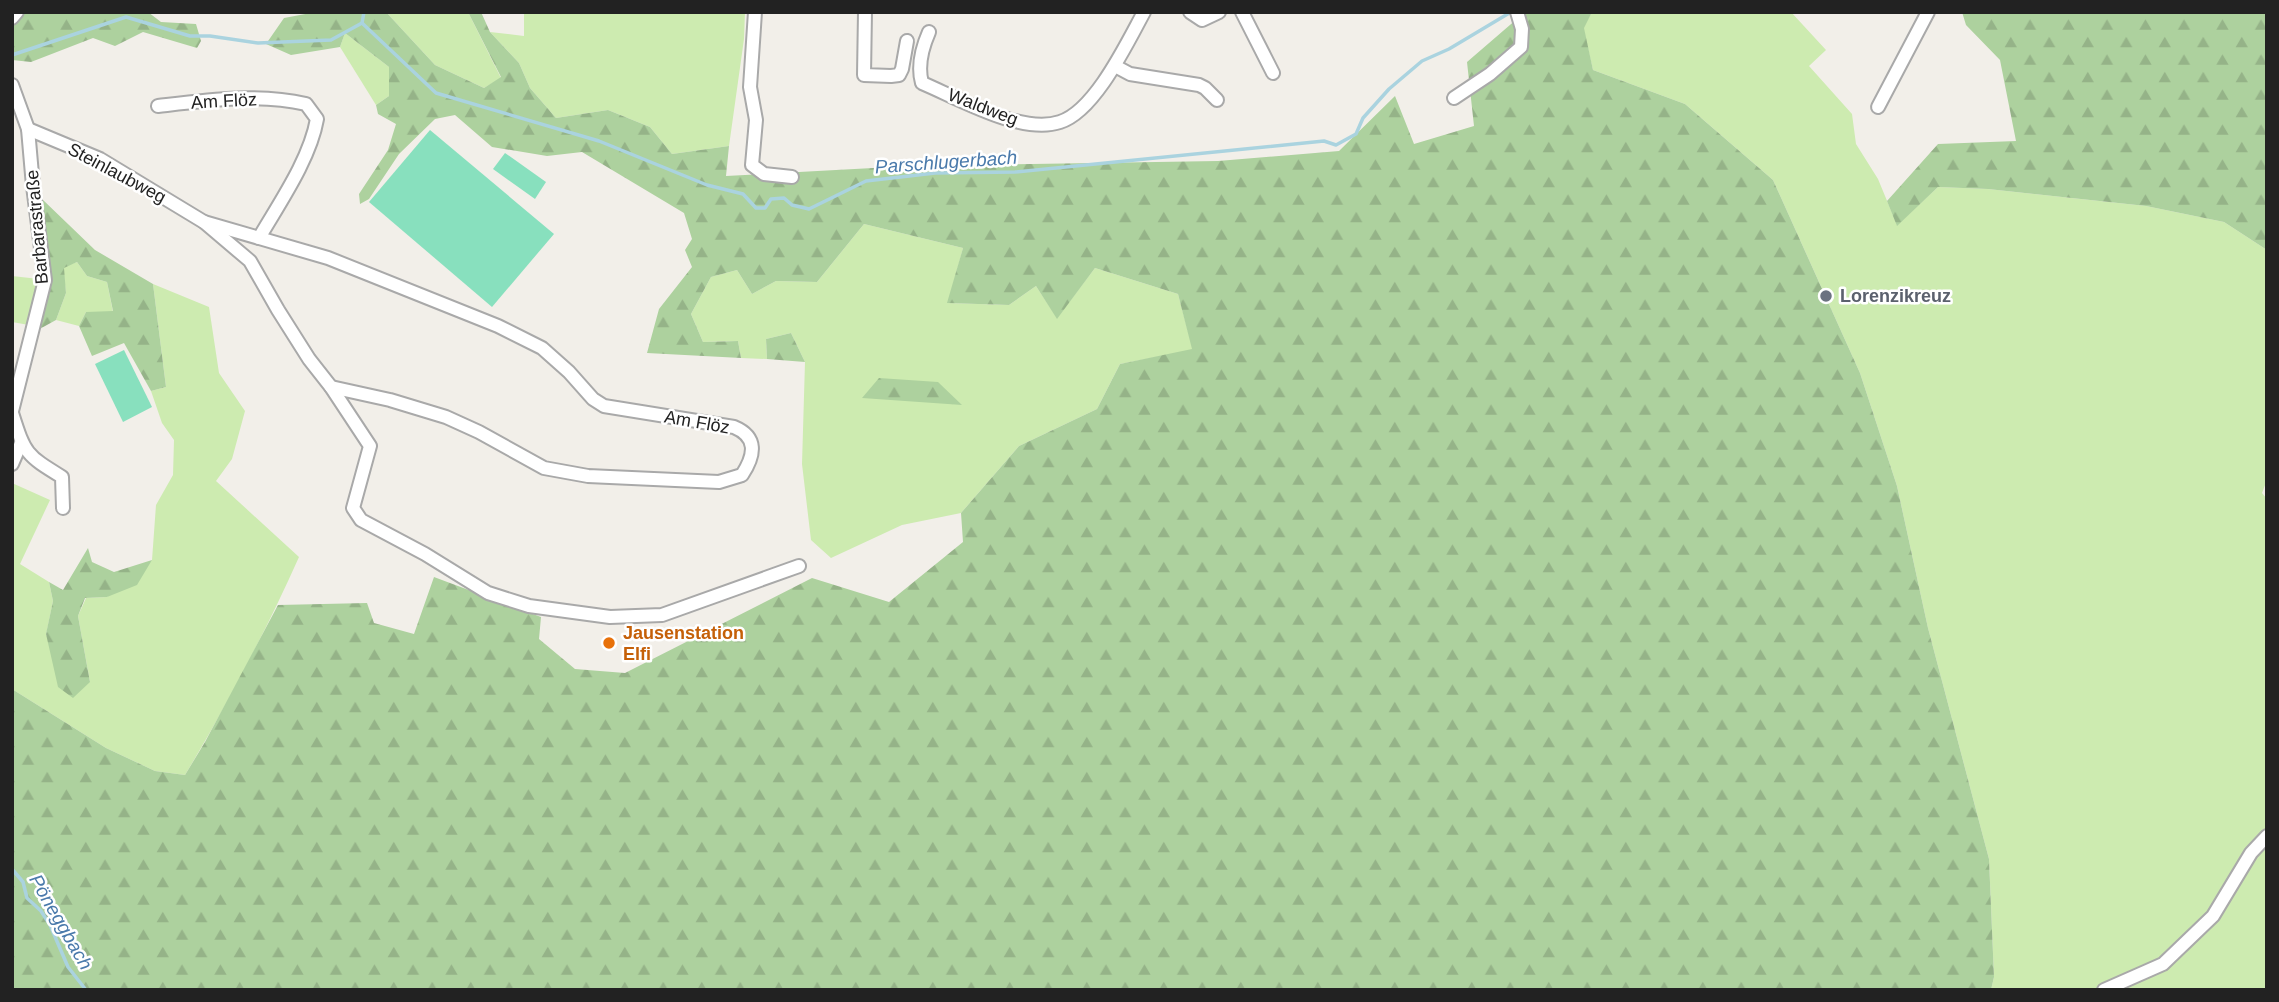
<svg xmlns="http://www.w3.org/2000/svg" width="2279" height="1002" font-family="Helvetica,sans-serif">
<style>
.grass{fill:#cdebb0}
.forest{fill:url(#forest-firs)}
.pitch{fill:#88e0be}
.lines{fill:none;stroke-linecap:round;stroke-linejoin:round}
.stream{stroke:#aad3df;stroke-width:3.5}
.minor-casing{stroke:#a9a9a9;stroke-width:16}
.minor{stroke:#fff;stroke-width:12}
.worship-dot{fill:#6b7280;stroke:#fff;stroke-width:2.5}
.food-dot{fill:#e8710a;stroke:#fff;stroke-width:2.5}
.labels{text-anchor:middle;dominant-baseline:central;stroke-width:5;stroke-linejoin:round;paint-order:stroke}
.street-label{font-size:18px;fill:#222;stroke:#fff}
.worship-label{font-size:18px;font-weight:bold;fill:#5b616d;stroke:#fff;text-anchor:start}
.food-label{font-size:18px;font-weight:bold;fill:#c56008;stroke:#fff;text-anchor:start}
.water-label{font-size:19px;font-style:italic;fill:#4a7aab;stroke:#fff}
</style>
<defs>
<pattern id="forest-firs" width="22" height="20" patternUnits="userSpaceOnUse" patternTransform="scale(1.75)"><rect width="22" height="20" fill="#add19e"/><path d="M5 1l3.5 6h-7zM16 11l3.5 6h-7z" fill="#95b388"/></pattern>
</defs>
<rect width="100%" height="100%" fill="#f2efe9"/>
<g class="grass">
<polygon points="386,12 468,12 501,78 484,88 435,65"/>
<polygon points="524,12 745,12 744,39 729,146 672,154 650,127 608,110 556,118 530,88 519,63 490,32 524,36"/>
<polygon points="1592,12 1791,12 1826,50 1809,66 1852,114 1856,144 1878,179 1897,225 1938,187 1988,189 2146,206 2224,222 2267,250 2267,480 2262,493 2267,499 2267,990 1991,990 1994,977 1989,859 1928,628 1897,486 1860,373 1773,180 1685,104 1593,70 1583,27"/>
<polygon points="345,33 389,67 389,96 376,105 340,47"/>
<polygon points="864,224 963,248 948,303 1009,305 1036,286 1057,318 1095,268 1178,294 1193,350 1120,364 1097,409 1019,446 961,513 902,525 831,558 811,540 802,464 805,362 791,333 766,339 767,359 741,358 738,341 703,342 691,314 711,277 737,270 752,294 776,281 817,282"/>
<polygon points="77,262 87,276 107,282 113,312 86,312 79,326 56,320 66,293 63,267"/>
<polygon points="12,276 39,279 36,305 29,325 12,322"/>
<path d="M 153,284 L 209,307 L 219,373 L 245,411 L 232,459 L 216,481 L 299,557 C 266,631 227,705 185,775 L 155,771 L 106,748 L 12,689 L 12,483 L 50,500 L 20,564 L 49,582 L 53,601 L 46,635 L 90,682 L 78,616 L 86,598 L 107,597 L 152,560 L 156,505 L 173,475 L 174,440 L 162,423 L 151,391 L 166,387 Z"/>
</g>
<g class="forest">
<polygon points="23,12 148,12 161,22 196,24 201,41 197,48 143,32 115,46 93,38 31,62 12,60 12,27"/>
<polygon points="316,12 386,12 435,65 484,88 501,77 468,12 481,12 490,32 519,63 530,88 556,118 608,110 650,127 672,154 729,146 726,176 910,166 1218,161 1339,151 1395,96 1414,144 1474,126 1467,62 1525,12 1592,12 1584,28 1593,70 1685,104 1773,180 1860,373 1897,486 1928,628 1989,859 1994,977 1991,990 15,990 12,984 12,689 106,748 155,771 185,775 205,742 278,605 367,603 374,623 414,634 434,577 541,617 539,639 575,669 625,673 812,578 889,602 963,542 961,513 1019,446 1097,409 1120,364 1192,349 1178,294 1095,268 1057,319 1036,286 1009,305 947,303 963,248 864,224 817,282 776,281 752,294 737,270 711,277 691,314 703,342 738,341 741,358 647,353 659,309 692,267 685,250 692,239 684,213 582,152 547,156 492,147 455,115 435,119 399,154 369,199 360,204 359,194 388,150 396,124 378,114 376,105 389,96 389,67 345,33 340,47 291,55 266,44 284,18"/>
<polygon points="1962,12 2267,12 2267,250 2224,222 2146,206 1988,189 1938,187 1897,226 1887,201 1938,144 2016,141 2000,60 1966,25"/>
<polygon points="42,199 95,250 153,284 166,387 151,391 124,343 92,356 79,326 86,312 113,311 107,282 87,276 77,262 64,268 66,293 56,320 36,331 51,282"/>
<polygon points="791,333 805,362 767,359 766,339"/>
<polygon points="879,378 938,382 962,405 862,398"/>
<polygon points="88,548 92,562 114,572 152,560 137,585 107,597 85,598 78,616 90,682 73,698 58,687 46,634 53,601 49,582 63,590"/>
</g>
<g class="pitch">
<polygon points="430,130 554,234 492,307 369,202"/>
<polygon points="505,153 546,182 535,199 493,169"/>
<polygon points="124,350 152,407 123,422 95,364"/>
</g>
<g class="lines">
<g class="stream">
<polyline points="364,12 362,23 436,93 599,141 707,185 743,194 756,208 765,208 771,199 784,198 792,205 809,209 866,181 935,173 1015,172 1324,141 1336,145 1356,134 1363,118 1389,89 1422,61 1449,49 1511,12"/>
<polyline points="12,55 126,17 190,36 210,36 258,43 331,40 362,23"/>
<polyline points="12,869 23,882 27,898 41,911 50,925 68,967 86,990"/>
</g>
<g class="minor-casing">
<g id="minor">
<polyline points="755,12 750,87 756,120 752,165 764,174 792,177"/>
<polyline points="865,12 864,75 891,76 899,75 902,69 907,41"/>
<polyline points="1190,12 1202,20 1219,12"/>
<polyline points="1242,12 1273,73"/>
<polyline points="12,18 17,12"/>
<path d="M 929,32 C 922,48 917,65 922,83 C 958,98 1021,135 1060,122 C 1095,111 1127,43 1144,12"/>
<polyline points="1115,66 1130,74 1199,85 1205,88 1217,100"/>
<polyline points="12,85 28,129 33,186 45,280 12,411"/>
<polyline points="1454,98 1490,74 1521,47 1522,29 1517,12"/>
<path d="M 158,106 C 208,100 257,93 306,104 L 317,119 C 310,159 280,202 259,238"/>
<polyline points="1878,107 1928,12"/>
<polyline points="28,129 100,159 204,222 250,261 278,310 309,359 331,387 370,446 353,508 361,520 425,554 488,593 529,606 610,617 662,615 799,566"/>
<path d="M 204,222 L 328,258 L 498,326 L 542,348 L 569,372 L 593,399 L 604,406 L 734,427 C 758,437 755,455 742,475 L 719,482 L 588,476 L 544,468 L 479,432 L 446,417 L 390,400 L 331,387"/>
<path d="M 12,413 C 25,454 26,455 62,477 L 63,508"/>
<polyline points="12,464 21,443"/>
<polyline points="2104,990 2163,964 2213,916 2251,853 2267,836"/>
</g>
</g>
<use href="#minor" class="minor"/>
</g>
<circle class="worship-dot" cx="1826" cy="296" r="7"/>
<circle class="food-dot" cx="609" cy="643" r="7"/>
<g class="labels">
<g class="street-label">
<text transform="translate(224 101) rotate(-3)">Am Flöz</text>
<text transform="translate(983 107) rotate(21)">Waldweg</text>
<text transform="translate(117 173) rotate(28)">Steinlaubweg</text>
<text transform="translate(37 227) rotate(-95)">Barbarastraße</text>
<text transform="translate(697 422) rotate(10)">Am Flöz</text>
</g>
<g class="worship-label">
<text x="1840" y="296">Lorenzikreuz</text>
</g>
<g class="food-label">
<text x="623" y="633">Jausenstation<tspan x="623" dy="21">Elfi</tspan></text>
</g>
<g class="water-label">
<text transform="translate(946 162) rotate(-4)">Parschlugerbach</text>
<text transform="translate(61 922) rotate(60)">Pöneggbach</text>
</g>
</g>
<rect width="2279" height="1002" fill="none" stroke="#222222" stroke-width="28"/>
</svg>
